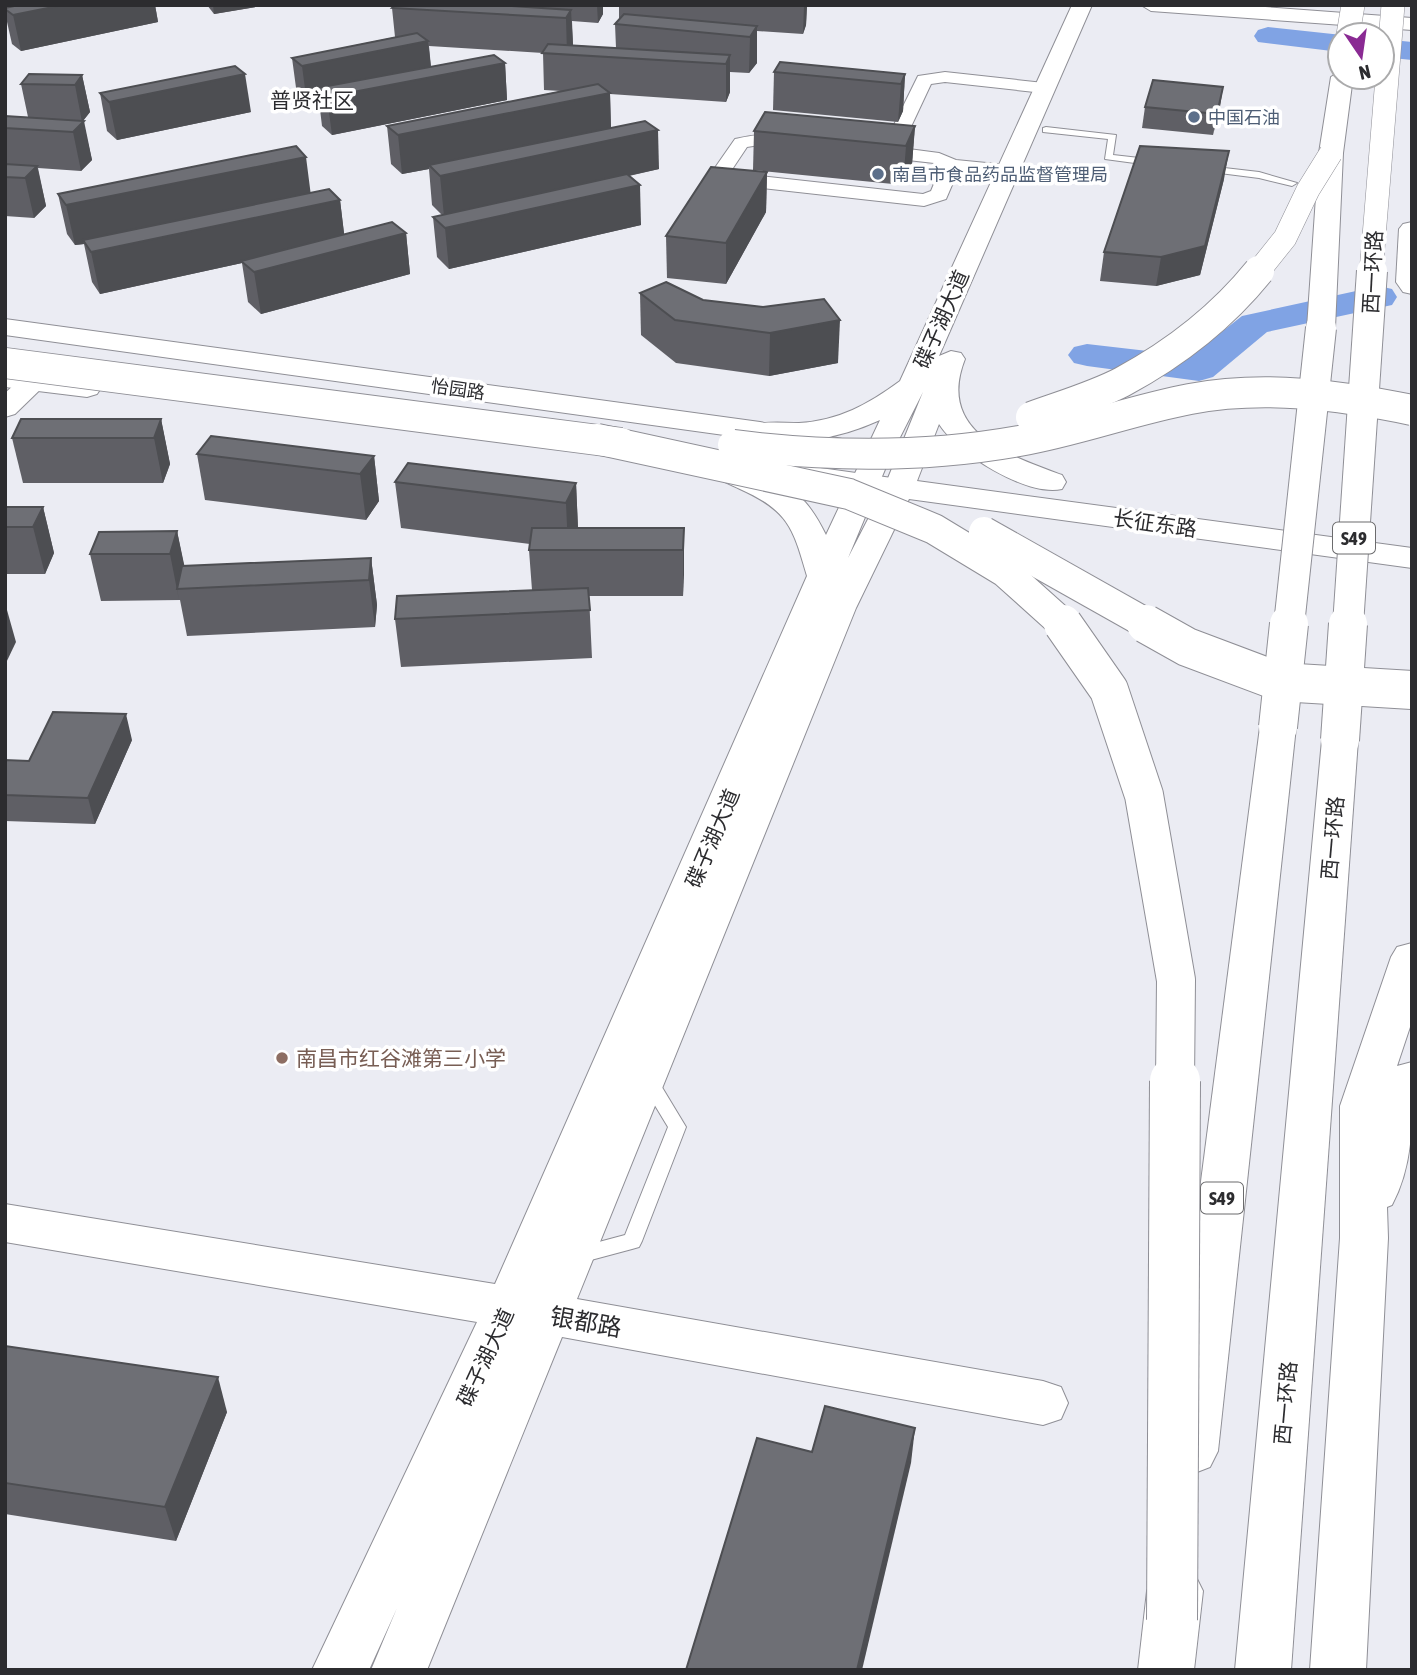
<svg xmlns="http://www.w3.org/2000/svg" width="1417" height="1675" font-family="'Asap Condensed','Noto Sans SC',sans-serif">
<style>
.pier{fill:#ebecf3}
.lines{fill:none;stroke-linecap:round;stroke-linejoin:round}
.river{fill:#80a3e4;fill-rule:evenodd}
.lane-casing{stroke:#8f8f96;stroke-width:2}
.street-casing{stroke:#8f8f96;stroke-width:2}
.secondary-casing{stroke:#8f8f96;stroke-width:2}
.primary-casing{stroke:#8f8f96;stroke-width:2}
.highway-casing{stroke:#8f8f96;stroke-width:2}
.lane{fill:#fff;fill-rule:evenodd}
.street{fill:#fff;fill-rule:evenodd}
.secondary{fill:#fff;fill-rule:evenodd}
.primary{fill:#fff;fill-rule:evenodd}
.highway{fill:#fff;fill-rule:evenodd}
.highway-bridge-far3-casing{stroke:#8f8f96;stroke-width:24;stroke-linecap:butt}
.highway-bridge-far2-casing{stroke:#8f8f96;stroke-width:32;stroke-linecap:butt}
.highway-bridge-far1-casing{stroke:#8f8f96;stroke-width:40;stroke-linecap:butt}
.highway-bridge-casing{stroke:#8f8f96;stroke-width:52;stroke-linecap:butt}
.highway-bridge-far3{stroke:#fff;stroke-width:23}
.highway-bridge-far2{stroke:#fff;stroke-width:30}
.highway-bridge-far1{stroke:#fff;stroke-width:38}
.highway-bridge{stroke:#fff;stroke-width:50}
.wall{fill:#5f5f65}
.shaded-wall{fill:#4d4e52}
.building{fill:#6e6f75;stroke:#4d4e52;stroke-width:2}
.service-dot{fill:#5c6f8a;stroke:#fff;stroke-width:2.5}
.education-dot{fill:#8d6e63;stroke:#fff;stroke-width:2.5}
.labels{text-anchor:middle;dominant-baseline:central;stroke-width:7;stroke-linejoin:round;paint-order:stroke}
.far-service-label{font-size:18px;fill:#4e5e75;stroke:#fff;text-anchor:start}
.far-street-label{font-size:18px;fill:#2c2c2f;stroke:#fff}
.shield{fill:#fff;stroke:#6b6b6d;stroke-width:2}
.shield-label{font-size:19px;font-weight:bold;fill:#2c2c2f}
.far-quarter-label{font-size:21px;fill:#2c2c2f;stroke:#fff}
.street-label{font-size:21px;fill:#2c2c2f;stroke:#fff}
.education-label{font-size:21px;fill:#785e54;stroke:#fff;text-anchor:start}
.near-street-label{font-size:24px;fill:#2c2c2f;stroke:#fff}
</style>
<rect width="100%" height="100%" fill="#ebecf3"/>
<polygon class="pier" points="1412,267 1412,339 1294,298 1297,293"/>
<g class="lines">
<g class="river">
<polygon points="1268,27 1342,35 1340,35 1340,52 1258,42 1254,36 1258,30"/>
<polygon points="1382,39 1412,42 1412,60 1382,57"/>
<polygon points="1379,286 1392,289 1397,297 1392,305 1267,332 1213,377 1199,381 1087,366 1074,363 1068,355 1074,347 1087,344 1191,356 1242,316"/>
</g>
<g class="lane-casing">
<g id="lane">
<polygon points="1046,127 1116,135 1113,155 1157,160 1162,163 1157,166 1105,159 1108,139 1043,132 1043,128"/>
<polygon points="1207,166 1259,172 1297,183 1292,186 1259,178 1204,171 1204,167"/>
<polygon points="648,1072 654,1074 686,1127 642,1241 639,1247 632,1249 576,1264 569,1262 566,1256 569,1250 625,1235 668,1127 639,1079 642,1074"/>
</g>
</g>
<g class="street-casing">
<path id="street" d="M 945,72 L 1044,83 L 1053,88 L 1044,93 L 945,82 L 931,84 L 901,148 L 939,153 L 956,160 L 1007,165 L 1014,167 L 1016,171 L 1014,175 L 958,171 L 946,199 L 924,206 L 727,184 L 720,182 L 712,172 L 735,139 C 751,135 790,129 802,142 L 793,147 L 766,144 L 747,147 L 731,171 L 733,173 L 923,194 L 931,191 L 941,167 L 934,163 L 873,156 L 864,151 L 873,146 L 883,147 L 918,76 Z"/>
</g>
<g class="secondary-casing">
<g id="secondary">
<path d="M 1072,5 L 1092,5 L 939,356 L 951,351 L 961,353 L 965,359 C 936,432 1008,455 1062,475 L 1066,482 L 1062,489 C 1027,497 958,454 939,424 L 917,481 L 1412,548 L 1412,568 L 909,499 L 856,608 L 577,1299 L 1043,1381 L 1061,1387 L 1068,1403 L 1061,1419 L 1043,1425 L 562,1337 L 427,1670 L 371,1670 L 397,1608 L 369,1670 L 312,1670 L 477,1322 L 5,1242 L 5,1204 L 495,1284 L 807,576 C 793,528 789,511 740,489 C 730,484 719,481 713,472 L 717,466 C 741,460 789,485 805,502 C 814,512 820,523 826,535 L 880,420 C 841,438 791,448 750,437 L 745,431 L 750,425 C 766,421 782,423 799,423 C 838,421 869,404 900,381 ZM 923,392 L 884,488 L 848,558 L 891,455 Z"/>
<polygon points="1141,5 1238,5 1412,18 1412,30 1151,11"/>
<polygon points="34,373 44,376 48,382 15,414 5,417 5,393 24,376"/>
</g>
</g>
<g class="primary-casing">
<g id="primary">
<polygon points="5,319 760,422 842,439 846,445 842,451 831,454 760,440 5,335"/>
<polygon points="5,370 87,379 97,382 101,388 97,394 87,397 5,387"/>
<polygon points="806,466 899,479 910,481 914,488 910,495 899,497 795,481 791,475 795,469"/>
</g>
</g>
<g class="highway-casing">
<g id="highway">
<polygon points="1340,71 1340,77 1353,77 1343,153 1335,328 1331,334 1321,336 1311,334 1307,328 1319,153 1331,77"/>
<polygon points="1412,222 1412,294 1403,292 1396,282 1399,229 1403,224"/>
<polygon points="1278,716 1291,719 1296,727 1218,1451 1210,1467 1192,1474 1174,1467 1166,1451 1260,727 1265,719"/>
<polygon points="1340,729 1353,732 1358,740 1291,1670 1235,1670 1322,740 1327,732"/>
<path d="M 1412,943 L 1412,1021 L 1397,1066 L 1412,1062 C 1412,1110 1416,1160 1392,1205 L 1387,1207 L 1388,1238 L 1366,1670 L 1310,1670 L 1340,1238 L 1340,1106 L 1391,957 L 1397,947 Z"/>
<polygon points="1175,1565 1194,1573 1203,1591 1194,1670 1138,1670 1147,1591 1156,1573"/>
</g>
</g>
<use href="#lane" class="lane"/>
<use href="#street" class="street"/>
<use href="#secondary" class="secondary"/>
<use href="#primary" class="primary"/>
<use href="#highway" class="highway"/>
<g class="highway-bridge-far3-casing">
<g id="highway-bridge-far3">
<polyline points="1348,35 1353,5"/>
<polyline points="1257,273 1285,238 1308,190 1331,153"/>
<polyline points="1371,273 1393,5"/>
</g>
</g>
<g class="highway-bridge-far2-casing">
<g id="highway-bridge-far2">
<polyline points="5,363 621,443"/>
<path d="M 1031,417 C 1061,406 1093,397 1122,382 C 1174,354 1221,318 1259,271"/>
<polyline points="597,439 849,494 934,529 1005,572 1064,625"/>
<path d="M 733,445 C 829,457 924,458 1019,441 C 1077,431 1132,410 1190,399 C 1264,385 1339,395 1412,410"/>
<polyline points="984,532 1149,625"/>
<polyline points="1289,625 1321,328"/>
<polyline points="1348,625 1372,271"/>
</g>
</g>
<g class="highway-bridge-far1-casing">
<g id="highway-bridge-far1">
<polyline points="1063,624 1109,690 1144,795 1176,980 1175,1083"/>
<polyline points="1146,624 1187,647 1280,682 1412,690"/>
<polyline points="1278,727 1289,624"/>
<polyline points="1340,740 1348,624"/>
</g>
</g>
<g class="highway-bridge-casing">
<polyline id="highway-bridge" points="1172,1620 1175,1081"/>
</g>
<use href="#highway-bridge-far3" class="highway-bridge-far3"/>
<use href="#highway-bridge-far2" class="highway-bridge-far2"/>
<use href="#highway-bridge-far1" class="highway-bridge-far1"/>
<use href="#highway-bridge" class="highway-bridge"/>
</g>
<g class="wall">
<polygon points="5,5 155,5 158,22 21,51 12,44 5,13"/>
<polygon points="207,5 268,5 214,14"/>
<polygon points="395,5 603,5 603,14 598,23 572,21 573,45 616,48 615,24 619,20 619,5 807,5 806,25 803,34 757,31 757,63 749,73 730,72 730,92 726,102 610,94 611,128 659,169 629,176 641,225 449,269 437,257 433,217 442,215 432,205 429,169 402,174 391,164 387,126 561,91 544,90 543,53 429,46 431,67 505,63 507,100 332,135 322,126 319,101 307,104 297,95 292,58 395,37 392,8"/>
<polygon points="774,72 905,74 903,111 898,122 773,110"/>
<polygon points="82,75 90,112 83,121 92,160 81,171 38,168 46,206 34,218 5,216 5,116 28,117 21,84"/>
<polygon points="1223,87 1213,135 1142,128 1145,107"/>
<polygon points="100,93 251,112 117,140 107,131"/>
<polygon points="915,126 912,164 903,185 753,170 754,131"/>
<polygon points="767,172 766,212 726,284 667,278 666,236"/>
<polygon points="1224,179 1200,275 1156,286 1100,281 1104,252"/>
<polygon points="311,193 340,200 344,234 406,233 410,274 261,314 248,302 242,263 100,294 92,282 84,244 75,245 67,234 58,194"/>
<polygon points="640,293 703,300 838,363 769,376 676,363 641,335"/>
<polygon points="161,419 170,464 163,483 23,483 12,438"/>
<polygon points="197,454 374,456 379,501 366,520 205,500"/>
<polygon points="395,482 576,483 578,528 684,528 683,596 589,596 592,658 401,667 395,619 532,590 529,550 530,544 401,528"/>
<polygon points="5,507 43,507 54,553 45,574 5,574"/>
<polygon points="177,531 184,566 371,558 377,605 375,627 187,636 180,600 101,601 90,554"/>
<polygon points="132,740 95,824 5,821 5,760 29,761"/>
<polygon points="5,1346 227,1412 176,1541 5,1514"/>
</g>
<g class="shaded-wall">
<polygon points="63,5 155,5 158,22 21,51 13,15"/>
<polygon points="213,5 268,5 214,14"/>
<polygon points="597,5 603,5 603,14 598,23"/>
<polygon points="804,5 807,5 806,25 803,34"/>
<polygon points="571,10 573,45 567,54 566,18"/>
<polygon points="757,26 757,63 749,73 750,37"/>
<polygon points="428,41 432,77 505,63 507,100 332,135 327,97 317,88 319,101 307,104 302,66"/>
<polygon points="730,55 730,92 726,102 726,64"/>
<polygon points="245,74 251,112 117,140 109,102"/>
<polygon points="905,74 903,111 898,122 901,84"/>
<polygon points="82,75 90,112 82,122 75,85"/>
<polygon points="1223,87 1220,107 1213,135 1217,114"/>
<polygon points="610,93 611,131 429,165 429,169 402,174 398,135"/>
<polygon points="84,121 92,160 81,171 73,132"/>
<polygon points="915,126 912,164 903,185 906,146"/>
<polygon points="658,130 659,169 444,216 440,176"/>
<polygon points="1229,151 1224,179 1200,275 1156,286 1161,257"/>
<polygon points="306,157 311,196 83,240 84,244 75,245 66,205"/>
<polygon points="37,166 46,206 34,218 25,178"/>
<polygon points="767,172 766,212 726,284 726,243"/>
<polygon points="640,185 641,225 449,269 445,228"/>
<polygon points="340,200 345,241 241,261 242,263 100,294 91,252"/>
<polygon points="406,233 410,274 261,314 254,272"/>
<polygon points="840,320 838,363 769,376 770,333"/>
<polygon points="161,419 170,464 163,483 154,438"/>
<polygon points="374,456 379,501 366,520 360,474"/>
<polygon points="576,483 578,529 568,549 566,503"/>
<polygon points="43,507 54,553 45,574 33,527"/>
<polygon points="684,528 684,575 683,596 683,550"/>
<polygon points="177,531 187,578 177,589 179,600 170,554"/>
<polygon points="371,558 377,605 375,627 369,580"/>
<polygon points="5,603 16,642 5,665"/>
<polygon points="126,714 132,740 95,824 88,798"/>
<polygon points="218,1377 227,1412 176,1541 165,1507"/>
<polygon points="915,1428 911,1463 862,1670 857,1670"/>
</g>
<g class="building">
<polygon points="19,5 63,5 13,15 5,9 5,8"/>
<polygon points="395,5 498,5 571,10 566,18 392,8"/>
<polygon points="624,14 757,26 750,37 615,24"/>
<polygon points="417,33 428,41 302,66 292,58"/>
<polygon points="548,44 730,55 726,64 542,53"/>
<polygon points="494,55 505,63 327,97 317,88"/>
<polygon points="780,62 905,74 901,84 774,72"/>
<polygon points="235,66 245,74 109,102 100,93"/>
<polygon points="29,74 82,75 75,85 21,84"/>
<polygon points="1153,80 1223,87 1217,114 1145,107"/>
<polygon points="598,84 610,93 398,135 387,126"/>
<polygon points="765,112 915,126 906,146 754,131"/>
<polygon points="5,116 84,121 73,132 5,128"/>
<polygon points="645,121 658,130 440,176 429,165"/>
<polygon points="296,146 306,157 66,205 58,194"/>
<polygon points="1140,146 1229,151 1205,246 1161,257 1104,252"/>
<polygon points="5,164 37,166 25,178 5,177"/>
<polygon points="711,167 767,172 726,243 666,236"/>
<polygon points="627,174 640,185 445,228 433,217"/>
<polygon points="329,189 340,200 91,252 83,240"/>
<polygon points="392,222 406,233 254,272 241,261"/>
<polygon points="666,282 703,300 763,307 824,299 840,320 770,333 675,320 640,293"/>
<polygon points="21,419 161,419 154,438 12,438"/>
<polygon points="211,436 374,456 360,474 197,454"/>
<polygon points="408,463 576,483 566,503 395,482"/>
<polygon points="5,507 43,507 33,527 5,527"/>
<polygon points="532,528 684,528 683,550 529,550"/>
<polygon points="177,531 170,554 90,554 99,532"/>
<polygon points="371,558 369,580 177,589 182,566"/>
<polygon points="588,588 590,610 395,619 397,596"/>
<polygon points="53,712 126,714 88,798 5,795 5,760 29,761"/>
<polygon points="5,1346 218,1377 165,1507 5,1483"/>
<polygon points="825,1406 915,1428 857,1670 686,1670 757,1438 812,1452"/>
</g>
<g class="service-dot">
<circle cx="1194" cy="117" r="7"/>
<circle cx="878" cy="174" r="7"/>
</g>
<circle class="education-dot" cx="282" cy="1058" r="7"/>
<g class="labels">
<g class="far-service-label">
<text x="1208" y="117">中国石油</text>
<text x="892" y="174">南昌市食品药品监督管理局</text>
</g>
<g class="far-street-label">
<text transform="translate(458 389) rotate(8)">怡园路</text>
</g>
<g class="shield">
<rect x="1333" y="522.5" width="42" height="31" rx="5"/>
<rect x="1201" y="1182.5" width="42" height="31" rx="5"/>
</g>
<g class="shield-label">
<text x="1354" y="538">S49</text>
<text x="1222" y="1198">S49</text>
</g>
<g class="far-quarter-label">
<text x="312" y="100">普贤社区</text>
</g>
<g class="street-label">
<text transform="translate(1372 272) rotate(-87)">西一环路</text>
<text transform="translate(941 319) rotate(-66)">碟子湖大道</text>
<text transform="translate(1155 523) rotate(8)">长征东路</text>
<text transform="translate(712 838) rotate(-67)">碟子湖大道</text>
<text transform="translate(1332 838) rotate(-85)">西一环路</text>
<text transform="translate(485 1357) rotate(-65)">碟子湖大道</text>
<text transform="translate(1285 1403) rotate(-85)">西一环路</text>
</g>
<g class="education-label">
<text x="296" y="1058">南昌市红谷滩第三小学</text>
</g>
<g class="near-street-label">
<text transform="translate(586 1322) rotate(10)">银都路</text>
</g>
</g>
<rect width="1417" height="1675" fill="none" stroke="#2c2c2f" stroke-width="14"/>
<g transform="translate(1361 56) rotate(167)"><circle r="33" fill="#ffffff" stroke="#ababac" stroke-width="2"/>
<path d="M0-5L12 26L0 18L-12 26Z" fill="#8a2a93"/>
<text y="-10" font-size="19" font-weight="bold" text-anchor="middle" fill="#2c2c2f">N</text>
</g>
</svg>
